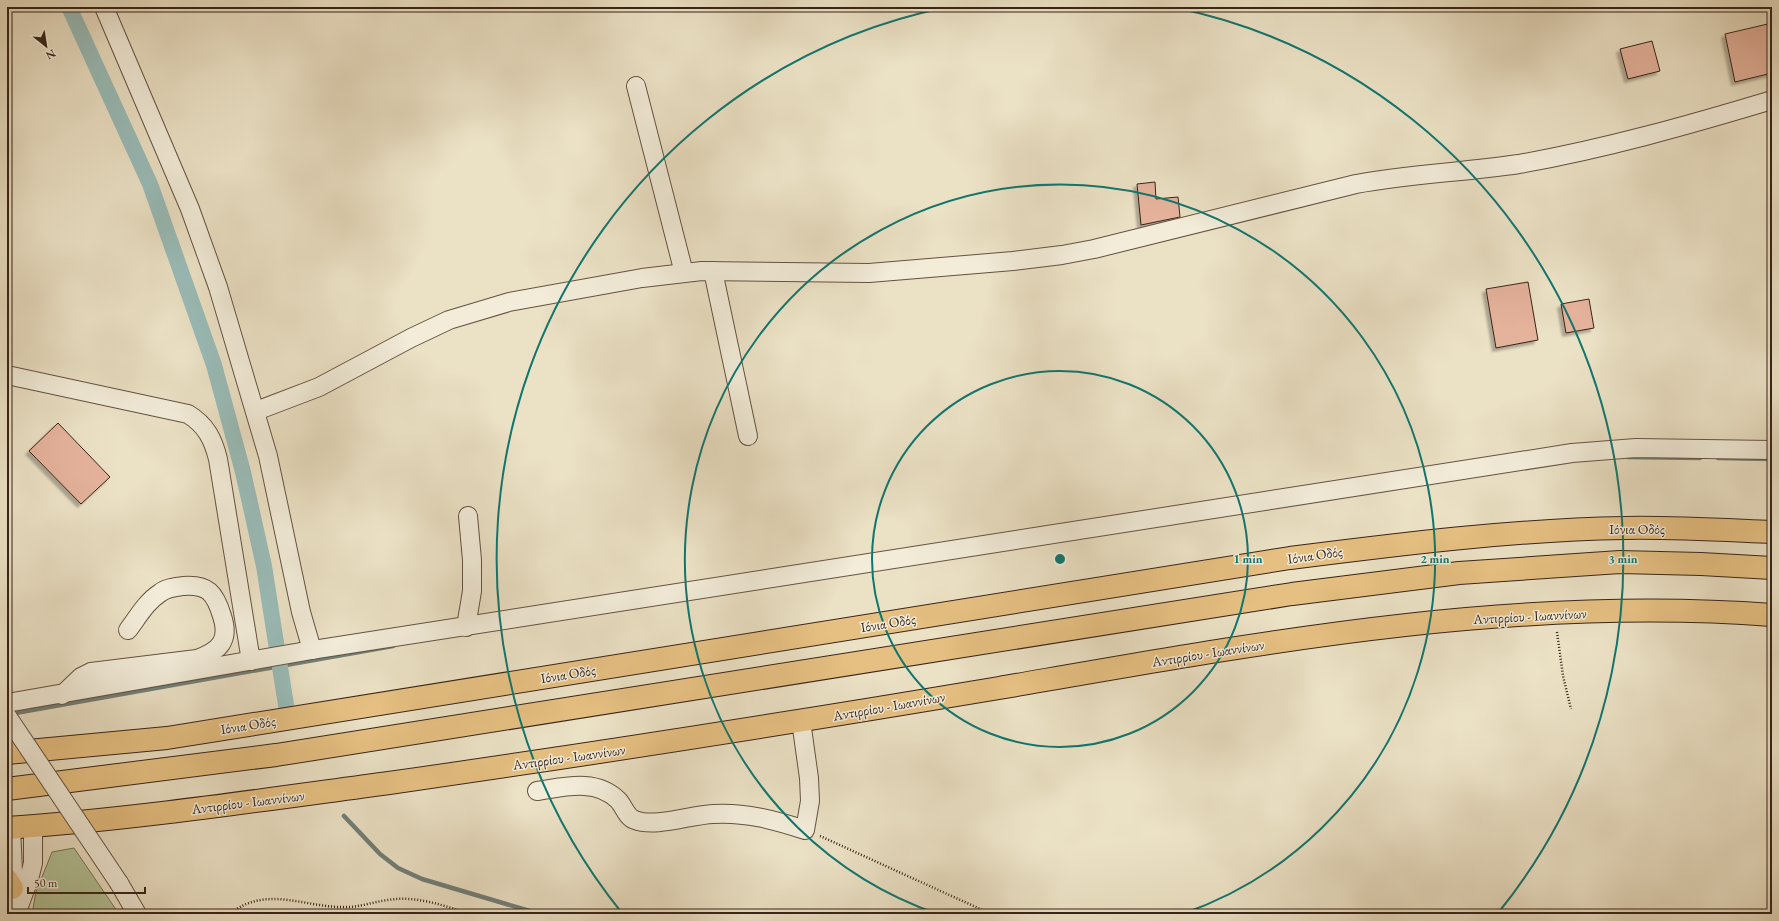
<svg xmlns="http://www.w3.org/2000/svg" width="1779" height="921" font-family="'EB Garamond',serif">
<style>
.green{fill:#b3c398;stroke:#757358}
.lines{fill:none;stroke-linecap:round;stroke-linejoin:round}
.stream{stroke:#727f78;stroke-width:4.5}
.canal{stroke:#99bcb8;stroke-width:16}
.building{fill:#e5b29c;stroke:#372318;filter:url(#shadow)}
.minor-casing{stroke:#645243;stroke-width:20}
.major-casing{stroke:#372318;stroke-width:24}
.highway-casing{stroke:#372318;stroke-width:24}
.path{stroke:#372318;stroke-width:2.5;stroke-dasharray:1 2;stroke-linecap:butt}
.minor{stroke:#f2ecd9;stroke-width:18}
.major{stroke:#e6c082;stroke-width:22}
.highway{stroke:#e6c082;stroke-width:22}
.minor-bridge-casing{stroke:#645243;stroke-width:20;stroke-linecap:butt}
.minor-bridge{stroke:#f2ecd9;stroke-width:18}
.ring{fill:none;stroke:#0f766e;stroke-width:2}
.labels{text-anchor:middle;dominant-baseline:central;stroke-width:3;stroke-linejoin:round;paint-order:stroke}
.street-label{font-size:14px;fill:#372318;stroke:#f2ecd9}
.centre{fill:#0f766e;stroke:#f2ecd9;stroke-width:2}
.ring-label{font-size:12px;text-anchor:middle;font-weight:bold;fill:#0f766e;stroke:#f2ecd9;stroke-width:3;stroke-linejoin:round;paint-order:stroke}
</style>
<defs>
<filter id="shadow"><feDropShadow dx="-3.5" dy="3.5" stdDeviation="1" flood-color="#0004"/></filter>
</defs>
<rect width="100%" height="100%" fill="#ebe1c5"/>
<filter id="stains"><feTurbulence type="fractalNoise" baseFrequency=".005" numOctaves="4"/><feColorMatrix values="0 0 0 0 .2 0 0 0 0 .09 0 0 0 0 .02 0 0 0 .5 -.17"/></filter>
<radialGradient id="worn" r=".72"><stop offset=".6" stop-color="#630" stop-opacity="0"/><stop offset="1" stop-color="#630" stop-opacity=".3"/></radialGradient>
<polygon class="green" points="74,848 119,914 32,914 36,892 52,852"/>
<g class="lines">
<g class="stream">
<polyline points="1628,457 1700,458"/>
<polyline points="1718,458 1772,459"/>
<polyline points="10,714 393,646"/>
<polyline points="344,816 380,854 398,868 422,879 540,914"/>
</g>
<g class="canal">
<polyline points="69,7 150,184 214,365 243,472 264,566 277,649"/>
<polyline points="279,661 286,705"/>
</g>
</g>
<g class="building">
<polygon points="1772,23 1772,73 1735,82 1725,34"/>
<polygon points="1652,41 1660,71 1628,79 1620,49"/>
<polygon points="1155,182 1156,199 1178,197 1180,217 1141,225 1137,184"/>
<polygon points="1528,282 1538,340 1496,348 1486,289"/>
<polygon points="1589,299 1594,328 1566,333 1561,304"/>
<polygon points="58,423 110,477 81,504 29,451"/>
</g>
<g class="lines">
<g class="minor-casing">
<g id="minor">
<polyline points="104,7 190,209 218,287 268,456 301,612 312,650"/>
<polyline points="636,86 684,273"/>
<polyline points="713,271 748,436"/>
<path d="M 7,375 L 188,414 C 206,425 213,439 218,459 L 251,661"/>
<path d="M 256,411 L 319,387 L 411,338 L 449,320 L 509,302 L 642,278 L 702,271 L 869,273 L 1013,261 L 1062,255 L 1094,249 L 1356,184 C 1410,174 1465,172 1519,164 C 1604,149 1689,125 1772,100"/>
<polyline points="466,627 472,591 472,560 468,516"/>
<path d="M 62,695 L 81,677 L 91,672 L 197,659 C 220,651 230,640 222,616 C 215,593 208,584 183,586 C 175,587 166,588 160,593 C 146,602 138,617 128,630"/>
<polyline points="7,703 312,650 1572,453 1636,448 1772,450"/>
<path d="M 537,791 C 564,787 596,778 618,800 C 624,806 626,817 635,820 C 655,828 690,815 713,814 C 745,812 775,820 805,830 L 810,801 L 809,778 L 801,721"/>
<polyline points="11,827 14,895"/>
<polyline points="119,883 137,914"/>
<polyline points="16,914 29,879 33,863 33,825"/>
</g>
</g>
<g class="major-casing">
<g id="major">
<path d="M 7,828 C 135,819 262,800 389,783 C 593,754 796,722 999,688 C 1254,644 1512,595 1772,615"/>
<polyline points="7,880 12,888"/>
</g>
</g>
<g class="highway-casing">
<g id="highway">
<path d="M 7,753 L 167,738 L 1290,558 C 1401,544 1512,530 1624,528 C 1673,527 1723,530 1772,532"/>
<polyline points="7,789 276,755 1292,594 1459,573 1620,562 1701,564 1772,568"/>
</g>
</g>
<g class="path">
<polyline points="1557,632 1563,676 1571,709"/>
<polyline points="820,836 991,914"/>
<path d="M 230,914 C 265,885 304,907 342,907 C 358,908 372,902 388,900 C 416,895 444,906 471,914"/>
</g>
<use href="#minor" class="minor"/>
<use href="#major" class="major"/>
<use href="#highway" class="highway"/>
<g class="minor-bridge-casing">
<polyline id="minor-bridge" points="7,716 119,883"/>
</g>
<use href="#minor-bridge" class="minor-bridge"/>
</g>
<g class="ring">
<circle cx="1060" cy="559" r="188"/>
<path d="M938 914A375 375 0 1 1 1182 914"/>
<path d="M622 913A563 563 0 0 1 948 7M1172 7A563 563 0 0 1 1498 913"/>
</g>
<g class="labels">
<g class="street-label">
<text x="1637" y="529">Ιόνια Οδός</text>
<text transform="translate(1315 555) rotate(-8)">Ιόνια Οδός</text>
<text transform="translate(1530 616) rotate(-3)">Αντιρρίου - Ιωαννίνων</text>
<text transform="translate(888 623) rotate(-9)">Ιόνια Οδός</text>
<text transform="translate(1208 653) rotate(-9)">Αντιρρίου - Ιωαννίνων</text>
<text transform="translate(568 674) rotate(-9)">Ιόνια Οδός</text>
<text transform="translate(889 706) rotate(-10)">Αντιρρίου - Ιωαννίνων</text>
<text transform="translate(248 725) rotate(-9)">Ιόνια Οδός</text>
<text transform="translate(569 757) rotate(-8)">Αντιρρίου - Ιωαννίνων</text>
<text transform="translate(248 802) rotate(-7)">Αντιρρίου - Ιωαννίνων</text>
</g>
</g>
<circle cx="1060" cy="559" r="6" class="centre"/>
<g class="ring-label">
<text x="1248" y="563">1 min</text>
<text x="1435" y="563">2 min</text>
<text x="1623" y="563">3 min</text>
</g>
<rect width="1779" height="921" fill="none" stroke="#ebe1c5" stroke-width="24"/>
<rect x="8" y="8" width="1763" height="905" fill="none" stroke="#372318" stroke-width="2"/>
<rect x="12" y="12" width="1755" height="897" fill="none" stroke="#372318"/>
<g transform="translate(46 46) rotate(150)" stroke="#f2ecd9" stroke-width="3" paint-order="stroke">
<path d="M0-3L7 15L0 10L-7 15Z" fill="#372318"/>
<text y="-6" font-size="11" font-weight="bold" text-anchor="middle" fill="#372318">N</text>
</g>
<path d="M28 887v6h117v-6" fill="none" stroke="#372318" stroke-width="2"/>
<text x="34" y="887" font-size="12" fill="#372318" stroke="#f2ecd9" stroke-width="3" paint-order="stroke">50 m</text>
<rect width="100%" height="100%" filter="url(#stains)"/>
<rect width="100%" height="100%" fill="url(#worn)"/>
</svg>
